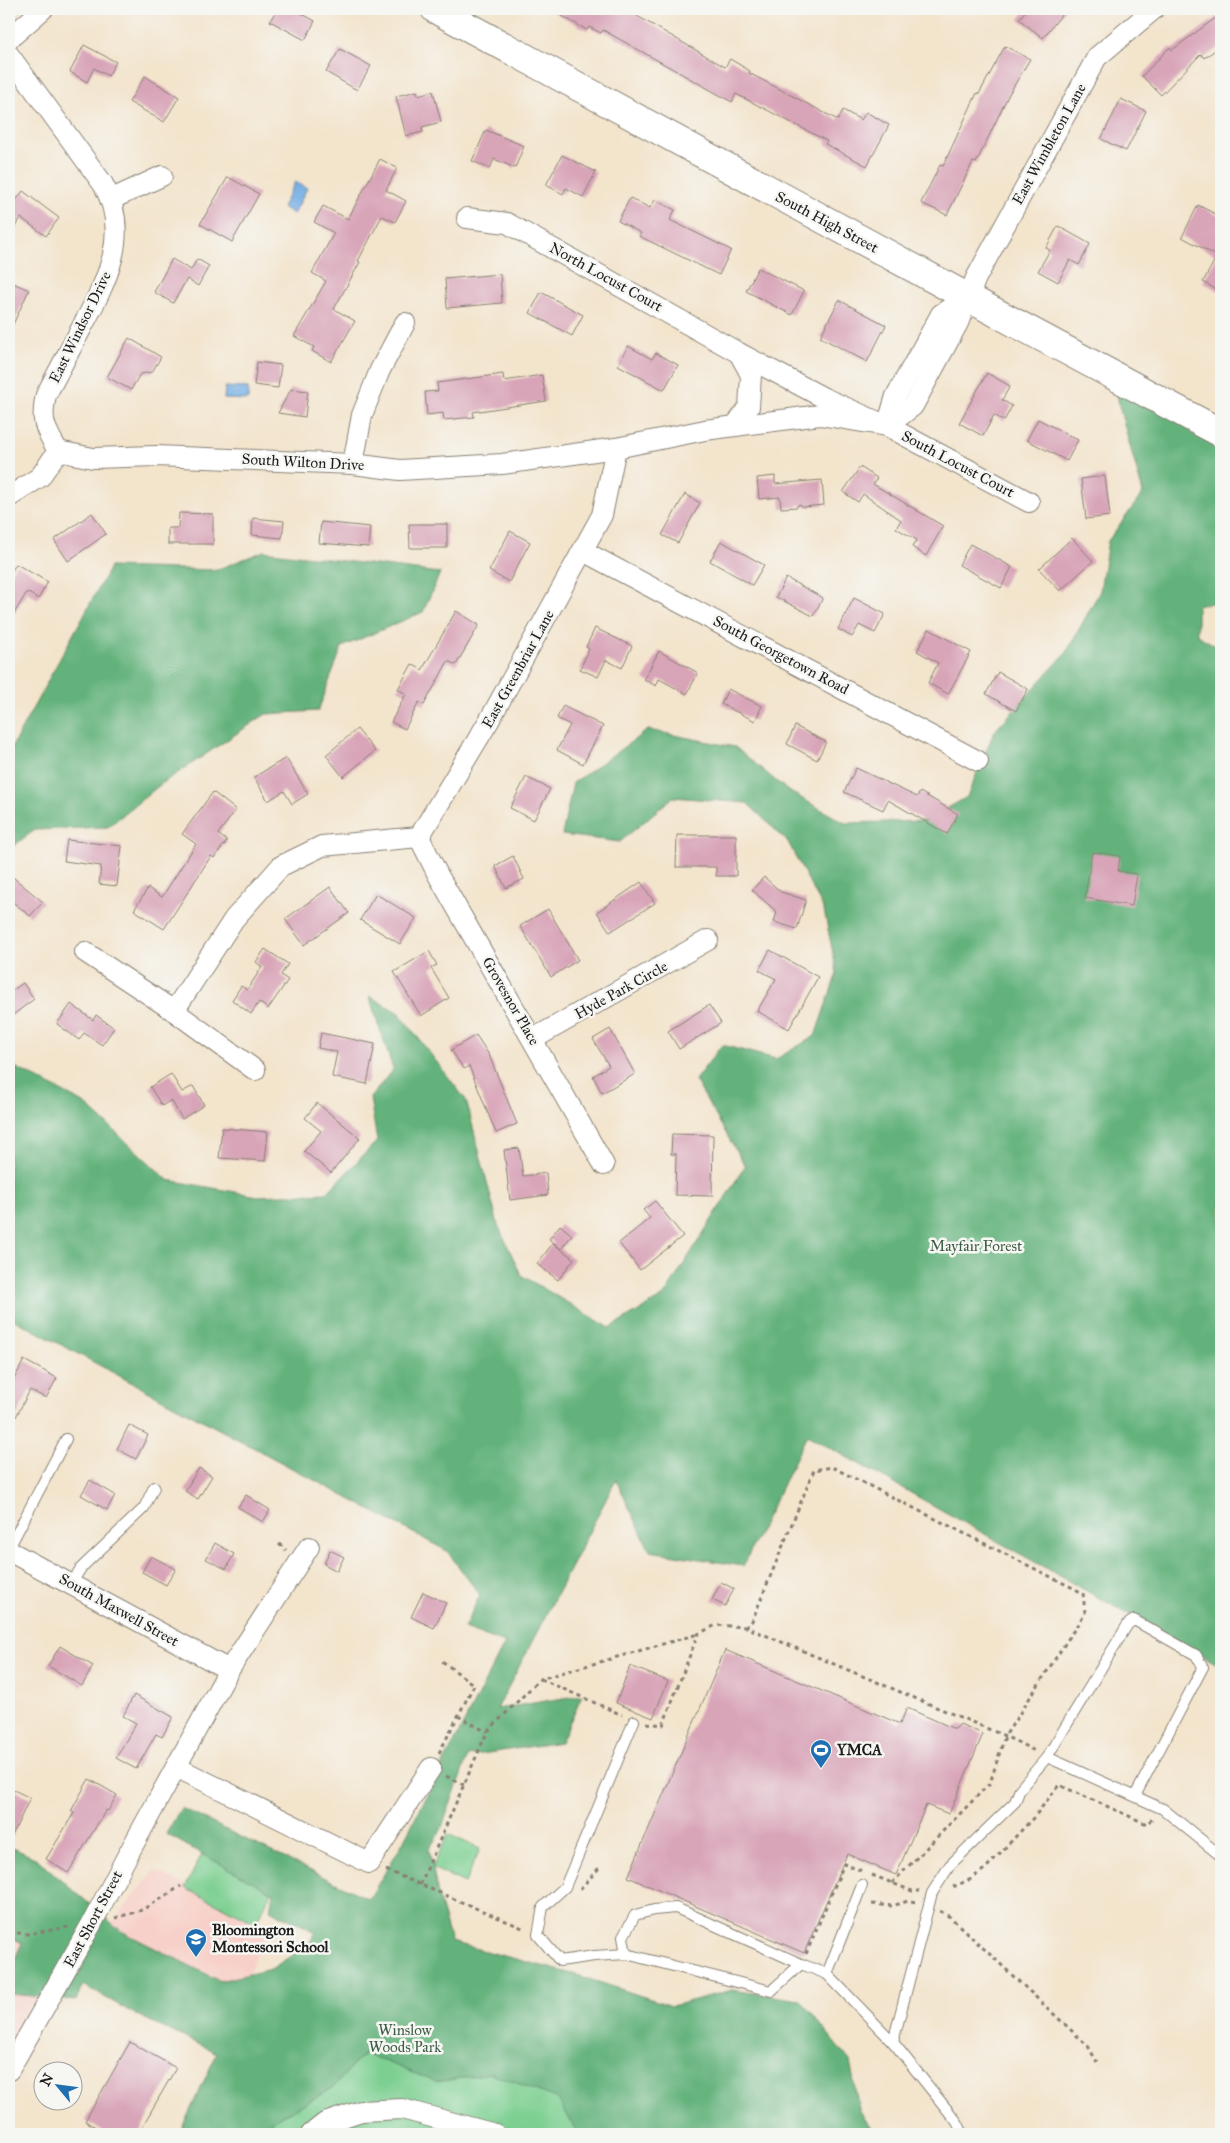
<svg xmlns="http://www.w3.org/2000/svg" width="1230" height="2143" font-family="'IM FELL Great Primer',serif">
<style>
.built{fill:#f7d1c9}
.green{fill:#7bcf91;stroke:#4c7656}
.forest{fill:#64b27b;stroke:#40674c}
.water{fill:#74aee4;stroke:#486580}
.building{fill:#d8a4b8}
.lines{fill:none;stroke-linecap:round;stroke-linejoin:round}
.lane-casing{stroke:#888074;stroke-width:12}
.street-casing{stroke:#888074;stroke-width:22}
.secondary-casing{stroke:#888074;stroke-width:30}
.path{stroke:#888074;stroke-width:3;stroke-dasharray:4 4;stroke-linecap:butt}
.lane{stroke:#fff;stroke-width:10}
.street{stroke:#fff;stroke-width:20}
.secondary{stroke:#fff;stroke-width:28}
.labels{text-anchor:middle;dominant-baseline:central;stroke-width:5;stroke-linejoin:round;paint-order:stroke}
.street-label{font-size:15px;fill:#1c1c1c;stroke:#f6f6f2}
.park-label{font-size:15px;fill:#3d5b45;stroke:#f6f6f2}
.poi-label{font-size:15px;font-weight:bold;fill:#1c1c1c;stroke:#f6f6f2;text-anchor:start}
</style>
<rect width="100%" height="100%" fill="#f6f6f2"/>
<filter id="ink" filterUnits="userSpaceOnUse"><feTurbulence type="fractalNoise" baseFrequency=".02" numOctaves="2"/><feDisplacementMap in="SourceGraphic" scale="10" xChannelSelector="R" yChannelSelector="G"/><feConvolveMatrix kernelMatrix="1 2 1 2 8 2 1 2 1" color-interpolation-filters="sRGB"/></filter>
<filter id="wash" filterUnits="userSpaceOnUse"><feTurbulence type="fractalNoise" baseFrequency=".0096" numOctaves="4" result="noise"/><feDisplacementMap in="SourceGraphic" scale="20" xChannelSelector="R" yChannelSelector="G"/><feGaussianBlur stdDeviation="1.12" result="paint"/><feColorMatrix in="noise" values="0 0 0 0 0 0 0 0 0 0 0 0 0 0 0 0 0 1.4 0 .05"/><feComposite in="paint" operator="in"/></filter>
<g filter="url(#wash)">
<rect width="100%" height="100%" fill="#f3e4cc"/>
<polygon class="built" points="155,1870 268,1927 244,1985 197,1982 77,1934 9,2040 9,1873 111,1924"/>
<g class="green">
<polygon points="448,1834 480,1849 465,1883 432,1868"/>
<polygon points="202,1854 273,1889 256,1923 185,1888"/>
<polygon points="366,1909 779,2134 241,2134"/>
</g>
<g class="forest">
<polygon points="1116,384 1221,445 1221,602 1197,605 1197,635 1221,649 1221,1666 807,1435 743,1566 650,1551 616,1480 497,1709 582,1695 561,1742 468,1756 440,1832 429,1849 439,1900 451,1942 580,1976 672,2006 732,1990 801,2000 850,2061 859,2109 874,2134 578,2134 558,2099 491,2073 436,2082 364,2053 333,2088 265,2125 259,2134 179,2134 217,2053 133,2013 83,1985 76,2000 9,1994 9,1972 22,1943 9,1936 9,1846 37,1859 121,1931 220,1981 271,1969 309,1944 316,1932 270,1910 273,1893 166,1834 181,1808 369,1899 401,1846 505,1643 464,1628 480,1595 447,1551 9,1317 9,1064 84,1103 168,1180 258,1196 327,1193 377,1141 370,1098 393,1069 369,996 399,1013 466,1100 498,1225 521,1275 610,1328 664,1296 745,1166 695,1080 722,1045 776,1059 815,1036 837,973 824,910 788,842 747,803 673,797 620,842 562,835 573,783 648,730 735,747 787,790 845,823 925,821 967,797 994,732 1066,653 1100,591 1108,541 1143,493 1119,406"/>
<polygon points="264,551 440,573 423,612 342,647 318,711 266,714 161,784 108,827 35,830 9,849 9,752 110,567 216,570"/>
</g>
<g class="water">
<polygon points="295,182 307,188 294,214 282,207"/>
<polygon points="225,387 248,388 248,400 224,399"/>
</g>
<g id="blocks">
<g class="building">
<polygon points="277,9 294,9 315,21 305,40 270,21"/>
<polygon points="549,9 625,9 725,67 730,59 750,71 749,73 838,120 843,110 861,120 866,112 889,125 867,166 825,144 827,141 736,94 732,102 603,30 601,33 589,27 587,30"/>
<polygon points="1027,9 1066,9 1043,38 1019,19"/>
<polygon points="1221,14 1221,46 1204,58 1201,54 1161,95 1142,76 1170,47 1172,50"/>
<polygon points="84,45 116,62 108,76 94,68 87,82 70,72"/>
<polygon points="1005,46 1030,59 1009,94 976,163 973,162 947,215 921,203 940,165 943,166 977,93 979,94"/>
<polygon points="340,49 371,66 357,90 326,72"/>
<polygon points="145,76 179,97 164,122 129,102"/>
<polygon points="417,91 418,95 433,91 441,122 422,127 423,132 406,136 396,96"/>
<polygon points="1121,99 1146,111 1126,151 1101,139"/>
<polygon points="486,130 524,146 515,168 494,159 490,169 472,161"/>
<polygon points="562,155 596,172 583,197 566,188 563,194 546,185"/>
<polygon points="380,159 397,168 386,190 406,201 395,222 382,216 358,261 360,262 334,309 355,321 331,362 312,351 314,347 294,336 326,281 312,273 334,233 314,222 323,206 348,219"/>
<polygon points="228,177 259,194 232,242 200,224"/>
<polygon points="23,191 59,218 46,236 21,218 9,235 9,210"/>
<polygon points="630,198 650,208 655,200 675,210 670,220 731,250 719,275 639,236 641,233 618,221"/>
<polygon points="1198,205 1221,217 1221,292 1203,282 1217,256 1182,237"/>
<polygon points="1058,226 1090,244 1079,265 1070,260 1058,282 1038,271 1050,250 1046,248"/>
<polygon points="172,259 191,270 197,259 209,266 198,286 187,279 173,303 154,292"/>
<polygon points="758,268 804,291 792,315 746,291"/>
<polygon points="500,274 502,303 447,308 445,279"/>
<polygon points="13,283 29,290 9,333 9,292"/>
<polygon points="541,292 583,315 572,336 530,313"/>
<polygon points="839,300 886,325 867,362 820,337"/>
<polygon points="129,338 161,357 152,372 140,374 131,390 107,377"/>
<polygon points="628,346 652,359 656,353 678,365 664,390 618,365"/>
<polygon points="257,362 281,365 278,388 254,385"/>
<polygon points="987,373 1010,386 1002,400 1012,406 1004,421 994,415 983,436 959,423"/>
<polygon points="503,374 504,381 542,375 546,401 473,412 474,417 444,420 443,413 427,415 425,392 438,391 437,383"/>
<polygon points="291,389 308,391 305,417 278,413"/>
<polygon points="1038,419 1078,440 1067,461 1027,440"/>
<polygon points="860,467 877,478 873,484 943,526 926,556 912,547 917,540 896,528 901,520 863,494 858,502 843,492"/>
<polygon points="775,476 775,484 822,480 824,505 803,507 799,504 797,507 781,508 780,497 759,499 757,478"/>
<polygon points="1105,476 1110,516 1086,519 1081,479"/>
<polygon points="685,494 700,503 678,543 662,535"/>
<polygon points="92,513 106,534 68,561 54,540"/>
<polygon points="179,513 213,514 213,544 168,544 168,528 178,528"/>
<polygon points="253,518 284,521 282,538 252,535"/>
<polygon points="321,522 370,527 368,547 319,543"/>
<polygon points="409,524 447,524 447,548 410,548"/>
<polygon points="510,531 530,542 509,582 489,571"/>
<polygon points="1072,538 1093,561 1060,591 1039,569"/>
<polygon points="721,541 764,565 752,585 710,561"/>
<polygon points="970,544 1012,567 1001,588 959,565"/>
<polygon points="16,564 48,582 38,599 27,592 9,622 9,576"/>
<polygon points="786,578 823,598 813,616 776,597"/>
<polygon points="854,598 885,614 875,633 859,625 852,637 838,629"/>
<polygon points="456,611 479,625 456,665 448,661 424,705 419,702 405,729 391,722 406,694 398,689 412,664 422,670"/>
<polygon points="595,628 632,646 622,668 606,660 598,677 580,669 589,649 586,647"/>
<polygon points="929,629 971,652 948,694 928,683 938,663 917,651"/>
<polygon points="659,651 698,673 687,694 659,679 656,686 644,679"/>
<polygon points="998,672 1028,689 1016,711 986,694"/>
<polygon points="728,689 762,706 755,721 721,704"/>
<polygon points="563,706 603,726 583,764 557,750 570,725 557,718"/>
<polygon points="795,726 826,742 817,760 787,744"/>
<polygon points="357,729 375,751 343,777 326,755"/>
<polygon points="286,758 308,794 292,804 284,791 268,801 254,777"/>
<polygon points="856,768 917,797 920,792 958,814 947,834 888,800 883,810 844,792"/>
<polygon points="526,777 550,789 534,820 510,808"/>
<polygon points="213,792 236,810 218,834 227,841 214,858 211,856 164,929 134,910 148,888 162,897 196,844 182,834"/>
<polygon points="677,835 736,835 736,876 716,876 716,867 676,867"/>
<polygon points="67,840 122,846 117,886 99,884 101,866 64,861"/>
<polygon points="1092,852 1120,856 1118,871 1137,874 1132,906 1085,898"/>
<polygon points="513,856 524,879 506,888 495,866"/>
<polygon points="9,874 43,902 30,916 9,899"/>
<polygon points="764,877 781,892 806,900 797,929 774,922 777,912 752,890"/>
<polygon points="641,882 655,903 610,932 597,912"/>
<polygon points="330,887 349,913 304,945 285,919"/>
<polygon points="376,894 416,918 400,944 360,920"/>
<polygon points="548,909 578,960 551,977 520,926"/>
<polygon points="265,949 288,964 281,975 288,980 268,1009 259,1002 251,1014 232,1000 241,986 247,990 262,967 256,962"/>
<polygon points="770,950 818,977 789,1029 757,1011 776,979 759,970"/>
<polygon points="429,951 437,965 431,968 449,998 421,1016 394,972"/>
<polygon points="23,983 34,999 9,1018 9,993"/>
<polygon points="71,1004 93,1020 96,1015 114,1028 102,1045 84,1033 79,1040 57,1024"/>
<polygon points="709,1005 721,1023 679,1049 668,1031"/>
<polygon points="610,1029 635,1074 602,1093 593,1076 609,1066 593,1039"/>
<polygon points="321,1033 375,1044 367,1084 332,1077 337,1052 318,1048"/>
<polygon points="476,1035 489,1055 517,1124 496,1133 469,1066 464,1069 451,1050"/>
<polygon points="171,1074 182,1092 193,1086 204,1105 182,1119 171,1100 162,1106 150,1087"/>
<polygon points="317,1103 360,1138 331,1173 304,1151 321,1131 305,1118"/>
<polygon points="222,1128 268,1132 265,1161 219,1158"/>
<polygon points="672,1134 713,1135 712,1196 675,1195 676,1154 671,1154"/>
<polygon points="519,1148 523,1176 546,1173 548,1195 510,1200 504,1150"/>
<polygon points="655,1201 683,1236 640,1270 619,1243 650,1218 643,1210"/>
<polygon points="560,1225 572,1235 561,1249 549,1239"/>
<polygon points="553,1243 574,1259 558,1280 537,1264"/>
<polygon points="24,1360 57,1378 46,1398 30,1390 9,1430 9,1389"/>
<polygon points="129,1425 148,1435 136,1459 117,1449"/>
<polygon points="199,1468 212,1476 198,1499 185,1491"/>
<polygon points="90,1480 115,1495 107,1510 81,1495"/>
<polygon points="246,1495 270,1510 263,1522 238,1507"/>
<polygon points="215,1543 234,1554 226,1569 206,1559"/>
<polygon points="330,1550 344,1557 337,1571 324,1564"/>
<polygon points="151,1556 176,1569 166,1585 142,1572"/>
<polygon points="721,1582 734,1589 725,1606 712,1600"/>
<polygon points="423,1592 446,1603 434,1628 411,1617"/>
<polygon points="60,1646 93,1666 82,1686 48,1666"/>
<polygon points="725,1650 900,1724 907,1708 955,1729 960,1724 983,1734 949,1814 926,1805 896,1875 847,1854 804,1953 628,1877"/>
<polygon points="630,1666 668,1681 653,1718 616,1703"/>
<polygon points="134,1695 173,1717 162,1737 156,1734 136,1769 116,1758 136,1723 123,1716"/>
<polygon points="89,1779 117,1795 108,1811 106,1810 68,1873 46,1859 74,1813 71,1811"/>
<polygon points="14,1790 30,1798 9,1842 9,1799"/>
<polygon points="130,2042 176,2068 138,2134 108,2134 85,2121"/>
</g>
</g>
</g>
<g filter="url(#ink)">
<use href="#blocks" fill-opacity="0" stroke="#888074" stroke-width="1"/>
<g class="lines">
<g class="lane-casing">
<g id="lane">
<polyline points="9,1548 66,1439"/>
<polyline points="71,1584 81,1568 144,1508 154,1487"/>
<polyline points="634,1721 565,1887 543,1907 538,1935 560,1961 594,1956 626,1954 771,1991 801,1964 827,1974 893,2042 957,2122 963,2134"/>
<polyline points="1047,1757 1128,1624 1134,1620 1196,1655 1203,1667 1135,1796"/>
<polyline points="626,1954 623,1937 635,1915 654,1910 676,1908 801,1964"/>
<polyline points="827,1974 862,1885"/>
<polyline points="893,2042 932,1893 950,1865 1015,1802 1020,1789 1047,1757 1163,1809 1221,1856"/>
</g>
</g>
<g class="street-casing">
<g id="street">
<polyline points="9,39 43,9"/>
<path d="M 9,55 L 103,184 C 132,234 106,282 82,327 C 70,350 58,372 46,395 C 40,420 45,429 58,451"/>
<polyline points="112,199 162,176"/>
<polyline points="467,218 507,223 739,353 824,398 887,426 1029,502"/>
<polyline points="735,426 749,407 751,375 739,353"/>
<polyline points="887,426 896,396 941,314 967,297"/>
<polyline points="353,464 362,415 380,370 405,323"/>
<polyline points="9,497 40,477 58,451 93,458 156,456 353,464 400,470 502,464 616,448"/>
<polyline points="583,551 978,761"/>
<polyline points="419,837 490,719 602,515 616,448 705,430 820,415 887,426 913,406 958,323 976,278 1097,57 1154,9"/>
<polyline points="419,837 438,875 604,1165"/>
<polyline points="85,952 174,1011 255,1070"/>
<polyline points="174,1011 234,919 281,866 322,846 419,837"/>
<polyline points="533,1039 708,940"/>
<polyline points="9,1551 229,1670"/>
<polyline points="176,1767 369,1863 431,1768"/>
<polyline points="9,2070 92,1923 125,1860 229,1670 309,1547"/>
<polyline points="311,2134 325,2123 361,2111 402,2109 495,2134"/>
</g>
</g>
<g class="secondary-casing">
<polyline id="secondary" points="435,9 967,297 1221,433"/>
</g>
<g class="path">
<polyline points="279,1544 286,1550"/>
<polyline points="541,1679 622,1715"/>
<polyline points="458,1716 487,1732"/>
<polyline points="647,1723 663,1725 698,1634 716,1625 746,1627"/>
<polyline points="439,1753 474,1685 442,1661"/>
<polyline points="446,1776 464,1785"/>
<polyline points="386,1870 525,1929"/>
<polyline points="872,1875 912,1891 920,1891"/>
<polyline points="892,1883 990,1783 1005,1736 1085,1613 1083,1593 832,1467 814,1470 752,1621 746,1627 1005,1736 1035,1751"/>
<polyline points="420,1885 487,1732 540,1679 698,1634"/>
<polyline points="953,1887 971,1879 986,1868 1035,1816 1059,1785 1147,1824 1153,1818"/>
<polyline points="580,1889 599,1868"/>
<polyline points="872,1904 892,1906 908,1901 917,1902"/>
<polyline points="940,1911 950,1917 1088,2046 1097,2062"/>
<polyline points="115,1918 142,1910 181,1886"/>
<polyline points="9,1932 27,1934 69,1927"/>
<polyline points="806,1954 844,1864 862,1871"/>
</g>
<use href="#lane" class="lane"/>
<use href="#street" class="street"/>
<use href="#secondary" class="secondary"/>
</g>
</g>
<defs>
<g id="stadium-pin" transform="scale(1.125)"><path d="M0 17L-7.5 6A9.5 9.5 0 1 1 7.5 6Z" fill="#1f6fb2" stroke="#f6f6f2"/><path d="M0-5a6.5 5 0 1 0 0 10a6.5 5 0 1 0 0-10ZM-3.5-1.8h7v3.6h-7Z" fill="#fff"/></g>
<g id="school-pin" transform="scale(1.125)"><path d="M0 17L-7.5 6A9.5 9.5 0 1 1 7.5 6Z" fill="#1f6fb2" stroke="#f6f6f2"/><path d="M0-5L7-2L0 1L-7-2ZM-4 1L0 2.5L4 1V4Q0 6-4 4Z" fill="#fff"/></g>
</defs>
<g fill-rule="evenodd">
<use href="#stadium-pin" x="821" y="1750"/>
<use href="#school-pin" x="196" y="1939"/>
</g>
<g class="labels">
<g class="street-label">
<text transform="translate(1049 144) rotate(-61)">East Wimbleton Lane</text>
<text transform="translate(827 222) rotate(28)">South High Street</text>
<text transform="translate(606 277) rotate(29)">North Locust Court</text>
<text transform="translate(80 327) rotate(-64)">East Windsor Drive</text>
<text transform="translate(303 462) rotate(3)">South Wilton Drive</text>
<text transform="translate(958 464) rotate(28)">South Locust Court</text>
<text transform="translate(781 655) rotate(28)">South Georgetown Road</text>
<text transform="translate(518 669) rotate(-61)">East Greenbriar Lane</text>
<text transform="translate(621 990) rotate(-29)">Hyde Park Circle</text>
<text transform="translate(511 1001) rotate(60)">Grovesnor Place</text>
<text transform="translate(119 1610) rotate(29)">South Maxwell Street</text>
<text transform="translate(93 1919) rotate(-62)">East Short Street</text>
</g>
<g class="park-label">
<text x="976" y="1246">Mayfair Forest</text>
<text x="405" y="2030">Winslow<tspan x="405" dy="17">Woods Park</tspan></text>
</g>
<g class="poi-label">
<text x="837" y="1750">YMCA</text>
<text x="212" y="1930">Bloomington<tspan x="212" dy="17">Montessori School</tspan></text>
</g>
</g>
<rect width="1230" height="2143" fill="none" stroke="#f6f6f2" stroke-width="30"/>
<g transform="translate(58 2086) rotate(299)"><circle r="24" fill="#f6f6f2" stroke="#9f9f9c"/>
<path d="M0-4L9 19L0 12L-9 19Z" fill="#1f6fb2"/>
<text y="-8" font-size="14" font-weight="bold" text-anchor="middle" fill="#1c1c1c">N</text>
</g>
</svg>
